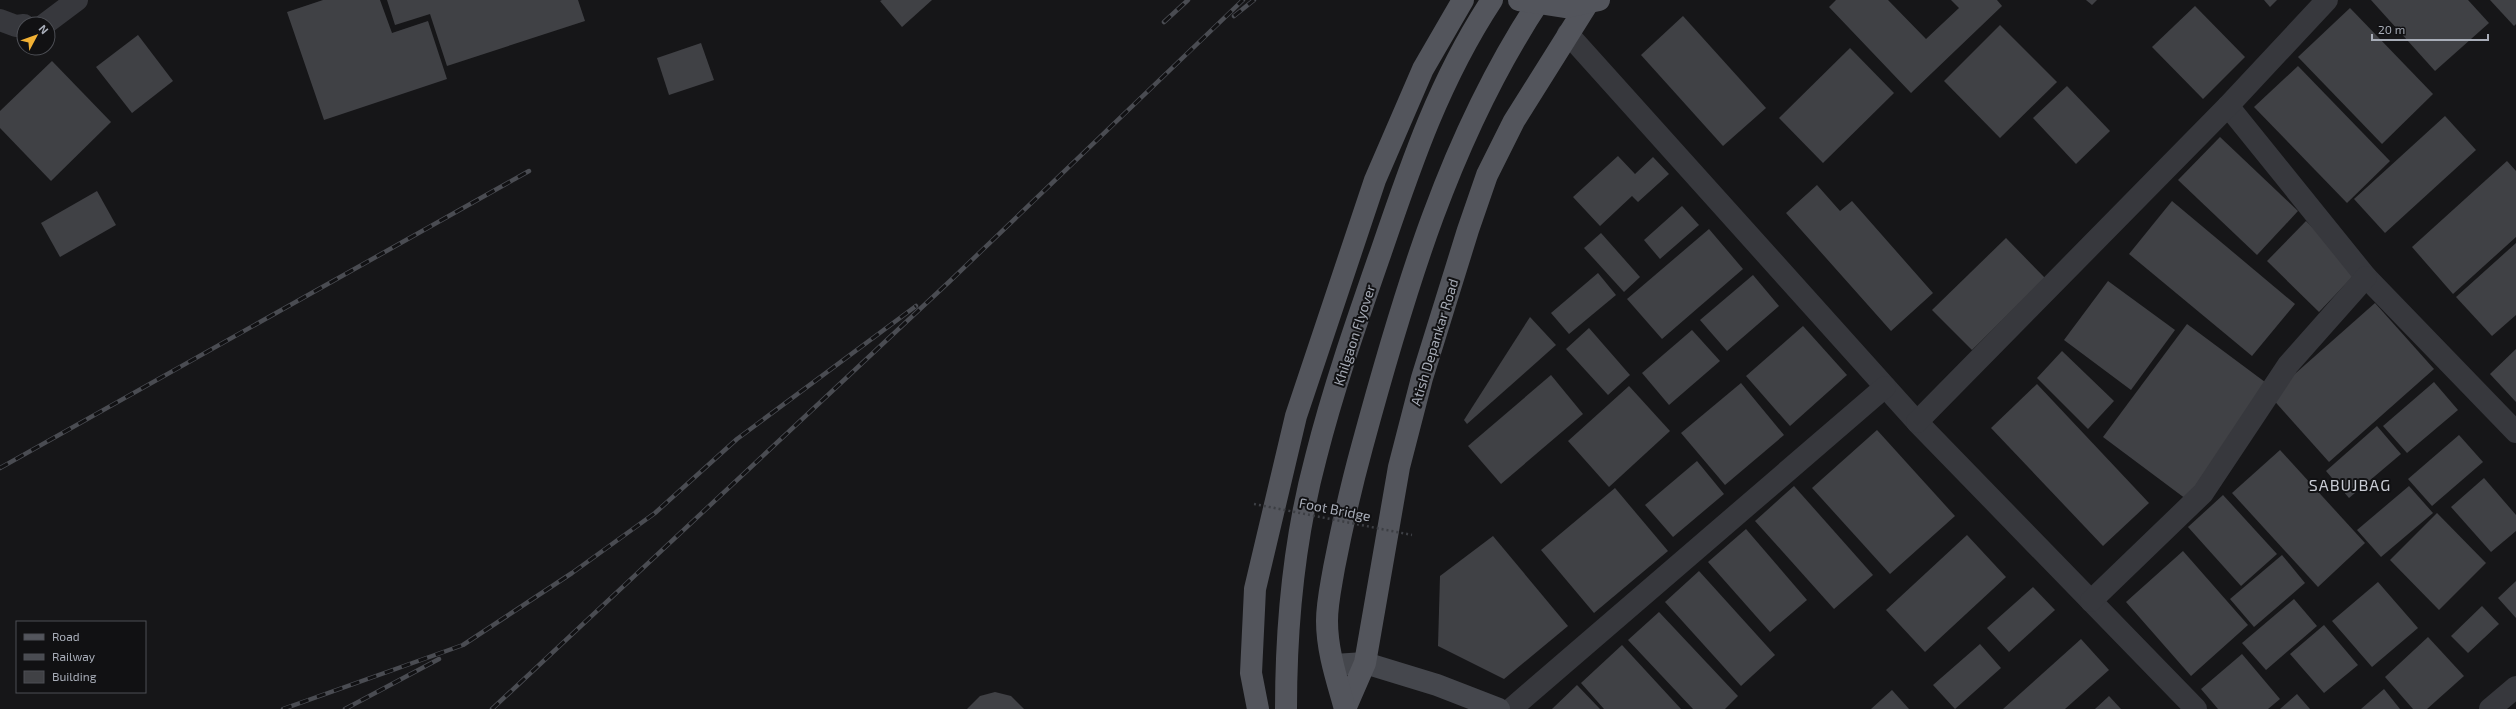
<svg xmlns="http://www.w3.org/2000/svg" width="2516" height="709" font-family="'Exo 2',sans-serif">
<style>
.building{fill:#404145}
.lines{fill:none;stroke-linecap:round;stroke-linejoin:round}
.street{stroke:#37383d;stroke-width:22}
.secondary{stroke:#45474d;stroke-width:22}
.primary{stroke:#53555c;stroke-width:22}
.rail-casing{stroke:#4a4c52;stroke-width:4.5}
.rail{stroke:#111113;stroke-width:3;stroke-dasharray:9;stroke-linecap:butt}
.path-bridge{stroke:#3d3f44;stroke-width:2.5;stroke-dasharray:2 3;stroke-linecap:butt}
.primary-bridge{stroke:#53555c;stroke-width:22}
.labels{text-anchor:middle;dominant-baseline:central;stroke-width:4;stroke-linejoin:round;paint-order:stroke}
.street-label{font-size:14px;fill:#a8adb8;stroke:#111113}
.quarter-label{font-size:16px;letter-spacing:1px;fill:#c9ccd4;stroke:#111113}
</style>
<rect width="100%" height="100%" fill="#161618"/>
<g class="building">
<polygon points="323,0 380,0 392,33 428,21 447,79 324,120 287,12"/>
<polygon points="387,0 578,0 585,21 447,66 430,14 395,25"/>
<polygon points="882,0 932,0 902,27 880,1"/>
<polygon points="1836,0 1888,0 1926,39 1959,8 1951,0 1997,0 2002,6 1911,93 1829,7"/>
<polygon points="2086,0 2097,0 2092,5"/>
<polygon points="2264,0 2277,0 2270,7"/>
<polygon points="2371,0 2468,0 2489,23 2435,71"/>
<polygon points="2490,0 2516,0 2516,24 2514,26"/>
<polygon points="2195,6 2245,57 2203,99 2152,47"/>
<polygon points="2350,8 2433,94 2382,144 2298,57"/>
<polygon points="1683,16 1766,108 1723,146 1641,55"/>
<polygon points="2000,25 2057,82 2000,138 1944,81"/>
<polygon points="138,35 173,81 132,113 96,67"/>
<polygon points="701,43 714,80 669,95 657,58"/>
<polygon points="1850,48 1894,93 1823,163 1779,118"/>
<polygon points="52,61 111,122 51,181 0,128 0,111"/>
<polygon points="2298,66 2390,161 2347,203 2254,107"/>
<polygon points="2067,86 2110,131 2076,164 2033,118"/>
<polygon points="2445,116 2476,150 2385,233 2354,199"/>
<polygon points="2220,137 2298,211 2257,255 2178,180"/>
<polygon points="1618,156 1635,174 1653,157 1669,174 1638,202 1632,196 1600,226 1573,197"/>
<polygon points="2507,161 2516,171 2516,237 2453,294 2412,247"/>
<polygon points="1817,185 1840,211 1852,201 1933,293 1891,331 1786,213"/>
<polygon points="97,191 116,225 60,257 41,223"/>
<polygon points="2172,201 2295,304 2252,356 2129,254"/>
<polygon points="1682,206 1699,225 1660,259 1644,240"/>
<polygon points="2306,221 2358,271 2319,312 2267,261"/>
<polygon points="1709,229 1743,269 1662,339 1627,299"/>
<polygon points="1601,233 1640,277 1624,292 1584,248"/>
<polygon points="2006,238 2045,278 1972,350 1932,310"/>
<polygon points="2516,243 2516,315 2492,336 2456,297"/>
<polygon points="1598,273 1616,295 1569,334 1551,313"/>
<polygon points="1753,275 1779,306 1727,351 1700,320"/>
<polygon points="2108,281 2175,330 2131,390 2064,340"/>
<polygon points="2375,303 2434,369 2329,462 2270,396"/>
<polygon points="1530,317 1556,345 1467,424 1464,420"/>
<polygon points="2187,324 2269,385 2186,499 2103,437"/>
<polygon points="1803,326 1847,375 1790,426 1746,376"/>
<polygon points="1589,328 1630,375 1608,395 1566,349"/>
<polygon points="1692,330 1720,361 1669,405 1642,373"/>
<polygon points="2516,349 2516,402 2490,374"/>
<polygon points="2062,351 2114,401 2088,429 2037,378"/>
<polygon points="1551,375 1583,414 1501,484 1468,446"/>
<polygon points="2434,382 2458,410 2407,453 2383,426"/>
<polygon points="1741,383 1784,435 1725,485 1681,433"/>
<polygon points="2037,384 2149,503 2103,546 1991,428"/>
<polygon points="1629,386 1670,431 1609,487 1568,441"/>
<polygon points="2377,426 2401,454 2349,498 2326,471"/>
<polygon points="1877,430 1955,516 1890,574 1812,488"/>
<polygon points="2459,435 2483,462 2432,506 2408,479"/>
<polygon points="2280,450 2365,543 2318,587 2232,493"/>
<polygon points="1697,461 1724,494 1673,537 1645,505"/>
<polygon points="2484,478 2516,515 2516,531 2491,552 2451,507"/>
<polygon points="1794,486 1873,575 1834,609 1755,521"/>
<polygon points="2409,486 2433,513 2381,557 2357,530"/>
<polygon points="1615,488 1668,551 1594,613 1541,550"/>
<polygon points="2223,495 2277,554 2241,586 2188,527"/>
<polygon points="2437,513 2486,563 2439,610 2390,560"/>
<polygon points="1746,529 1807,600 1770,632 1708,562"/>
<polygon points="1967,535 2006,577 1925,652 1886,610"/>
<polygon points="1493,536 1568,626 1504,679 1438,646 1440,576"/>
<polygon points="2183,551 2248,625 2191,676 2126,602"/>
<polygon points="2282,555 2305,583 2254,627 2230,599"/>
<polygon points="1699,571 1775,655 1741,686 1665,602"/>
<polygon points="2516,581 2516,618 2498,598"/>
<polygon points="2378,582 2418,628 2372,667 2332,621"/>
<polygon points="2033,587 2055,610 2009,652 1987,628"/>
<polygon points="2294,599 2317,626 2266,670 2242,643"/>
<polygon points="2482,606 2499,624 2468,653 2451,636"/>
<polygon points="1659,612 1738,696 1725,709 1693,709 1628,640"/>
<polygon points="2324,625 2358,665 2324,693 2290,654"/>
<polygon points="2428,637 2464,676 2427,709 2413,709 2385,677"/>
<polygon points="2081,639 2109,670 2065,709 2003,709"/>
<polygon points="1980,644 2001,668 1955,709 1933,685"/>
<polygon points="1622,645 1681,709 1604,709 1581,683"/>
<polygon points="2242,654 2280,699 2268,709 2218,709 2201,689"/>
<polygon points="1577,685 1600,709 1552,709"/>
<polygon points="2384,689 2400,709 2361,709"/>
<polygon points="1892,690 1909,709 1871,709"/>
<polygon points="995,692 1011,696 1024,709 967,709 980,696"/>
<polygon points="2297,694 2310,709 2280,709"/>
<polygon points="2109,696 2121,709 2095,709"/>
</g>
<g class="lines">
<g class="street">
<polyline points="0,20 16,26 24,25"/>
<polyline points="45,24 77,0"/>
<polyline points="1568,34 1917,422 2196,709"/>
<polyline points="2228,106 2366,277 2516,432"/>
<polyline points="1917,422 2228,106 2327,0"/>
<polyline points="2091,601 2203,493 2288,365 2366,277"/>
<polyline points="1511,709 1885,387"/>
<polyline points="2490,709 2516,687"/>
</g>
<polyline class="secondary" points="1334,665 1365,663 1437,685 1499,709"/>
<g class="primary">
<polyline points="1258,709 1251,673 1255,589 1296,416 1375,180 1423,69 1463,0"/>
<path d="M 1286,709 C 1286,624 1294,539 1316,457 C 1334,386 1358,318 1382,249 C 1412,161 1440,79 1492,0"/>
<polyline points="1345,709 1365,663 1399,467 1422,378 1468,230 1487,175 1514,121 1590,0"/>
<path d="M 1345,709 C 1337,680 1327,651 1327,621 C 1327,603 1331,586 1334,568 C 1342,527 1351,487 1362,447 C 1404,292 1450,135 1540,0"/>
</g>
<g class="rail-casing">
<g id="rail">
<polyline points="1234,16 1254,0"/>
<polyline points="1164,22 1188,0"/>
<polyline points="0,468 529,171"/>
<polyline points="283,709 463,645 572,573 655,513 737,439 916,306"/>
<polyline points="345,709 439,659"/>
<polyline points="492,709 950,281 1243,0"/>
</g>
</g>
<use href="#rail" class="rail"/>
<polyline class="path-bridge" points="1254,504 1412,535"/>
<polyline class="primary-bridge" points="1519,0 1566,7 1599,0"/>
</g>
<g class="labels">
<g class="street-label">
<text transform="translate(1354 335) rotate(-72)">Khilgaon Flyover</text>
<text transform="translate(1434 342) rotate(-73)">Atish Depankar Road</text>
<text transform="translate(1335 509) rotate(11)">Foot Bridge</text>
</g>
<g class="quarter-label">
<text x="2350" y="484">SABUJBAG</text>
</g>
</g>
<rect x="16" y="621" width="130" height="72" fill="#111113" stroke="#4d4f55"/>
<rect x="24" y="634" width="20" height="6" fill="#53555c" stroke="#4d4f55"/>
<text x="52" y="641" font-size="12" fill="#a8adb8">Road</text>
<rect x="24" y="654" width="20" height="6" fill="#4a4c52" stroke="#4d4f55"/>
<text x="52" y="661" font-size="12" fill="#a8adb8">Railway</text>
<rect x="24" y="671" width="20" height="12" fill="#404145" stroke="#4d4f55"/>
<text x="52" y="681" font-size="12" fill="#a8adb8">Building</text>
<g transform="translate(36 36) rotate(49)"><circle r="19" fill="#111113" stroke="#4d4f55"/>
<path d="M0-3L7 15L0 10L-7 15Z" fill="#f2b134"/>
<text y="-6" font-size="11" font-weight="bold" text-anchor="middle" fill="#a8adb8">N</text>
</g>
<path d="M2372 34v6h116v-6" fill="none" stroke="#a8adb8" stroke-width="2"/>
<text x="2378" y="34" font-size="12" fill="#a8adb8" stroke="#111113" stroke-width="3" paint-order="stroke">20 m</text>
</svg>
